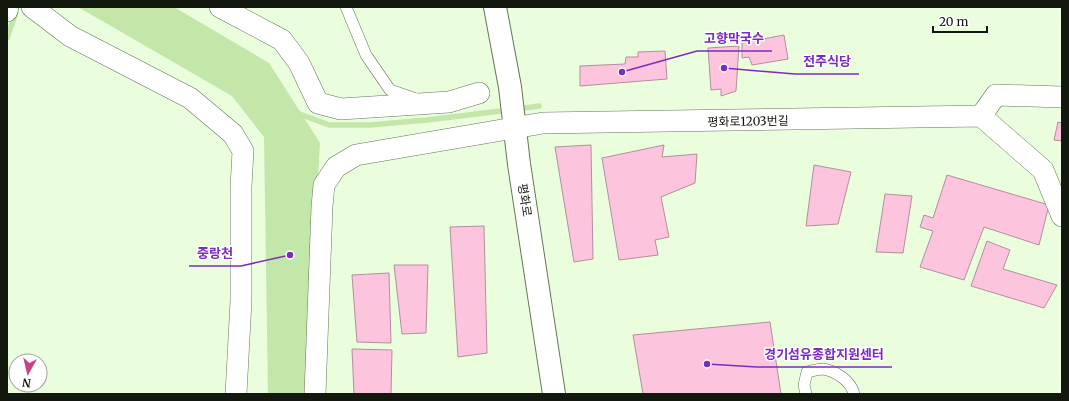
<svg xmlns="http://www.w3.org/2000/svg" width="1069" height="401" font-family="Merriweather,'Noto Sans KR',serif">
<style>
.water{fill:#c3e6a9}
.lines{fill:none;stroke-linecap:round;stroke-linejoin:round}
.stream{stroke:#c3e6a9;stroke-width:5.5}
.building{fill:#fcc4dd;stroke:#b28f9e}
.service-casing{stroke:#657559;stroke-width:12}
.minor-casing{stroke:#657559;stroke-width:22}
.secondary-casing{stroke:#657559;stroke-width:24}
.service{stroke:#fff;stroke-width:11}
.minor{stroke:#fff;stroke-width:21}
.secondary{stroke:#fff;stroke-width:22}
.labels{text-anchor:middle;dominant-baseline:central;stroke-width:3;stroke-linejoin:round;paint-order:stroke}
.street-label{font-size:12px;fill:#12180d;stroke:#fff}
.leader{fill:none;stroke:#7b2cbf;stroke-width:1.5}
.callout-dot{fill:#7b2cbf;stroke:#fff;stroke-width:1.5}
.callout-label{font-size:13px;text-anchor:middle;font-weight:bold;fill:#7b2cbf;stroke:#fff;stroke-width:3;stroke-linejoin:round;paint-order:stroke}
</style>
<rect width="100%" height="100%" fill="#eafddd"/>
<polygon class="water" points="78,7 174,7 269,63 320,143 305,394 268,394 264,137 232,96"/>
<g class="lines">
<g class="stream">
<polyline points="7,38 16,12"/>
<polyline points="517,109 539,106"/>
<polyline points="297,113 329,125 370,125 427,120 509,110"/>
</g>
</g>
<g class="building">
<polygon points="784,35 788,59 752,65 749,57 742,58 742,43"/>
<polygon points="739,46 736,91 721,96 721,89 711,90 708,48"/>
<polygon points="665,51 667,79 580,86 580,66 625,64 626,57 638,57 638,52"/>
<polygon points="1058,122 1062,123 1062,141 1054,140"/>
<polygon points="591,145 593,259 574,262 555,147"/>
<polygon points="664,145 662,157 697,154 695,183 661,197 669,237 655,240 658,255 619,260 602,158"/>
<polygon points="814,165 851,172 838,224 806,226"/>
<polygon points="947,175 1049,205 1039,245 984,227 964,280 920,267 933,231 920,227 924,215 933,218"/>
<polygon points="885,194 912,196 903,253 876,252"/>
<polygon points="484,226 487,353 458,357 450,227"/>
<polygon points="987,241 1010,250 1003,269 1057,285 1044,308 971,286"/>
<polygon points="394,265 428,265 426,333 402,334"/>
<polygon points="389,273 391,343 357,342 352,275"/>
<polygon points="770,322 781,394 643,394 633,335"/>
<polygon points="352,349 392,350 391,394 354,394"/>
</g>
<g class="lines">
<g class="service-casing">
<g id="service">
<polyline points="346,7 366,55 390,90 416,99"/>
<path d="M 806,394 L 804,385 L 807,372 C 812,371 818,369 823,369 C 836,371 851,381 854,394"/>
</g>
</g>
<g class="minor-casing">
<g id="minor">
<polyline points="32,7 70,36 190,98 233,134 243,151 241,187 241,301 236,394"/>
<polyline points="220,7 282,40 299,63 318,103 341,109 449,102 479,93"/>
<polyline points="7,11 8,7"/>
<polyline points="981,116 996,95 1062,97"/>
<polyline points="315,394 322,207 324,185 336,167 356,155 543,123 981,116 1043,170 1062,216"/>
</g>
</g>
<g class="secondary-casing">
<polyline id="secondary" points="495,7 510,87 519,164 554,394"/>
</g>
<use href="#service" class="service"/>
<use href="#minor" class="minor"/>
<use href="#secondary" class="secondary"/>
</g>
<g class="labels">
<g class="street-label">
<text transform="translate(748 121) rotate(-1)">평화로1203번길</text>
<text transform="translate(525 200) rotate(81)">평화로</text>
</g>
</g>
<path class="leader" d="M622 72L697 51H772M724 68L795 74H859M290 255L241 266H189M707 364L757 367H892"/>
<g class="callout-dot">
<circle cx="622" cy="72" r="4"/>
<circle cx="724" cy="68" r="4"/>
<circle cx="290" cy="255" r="4"/>
<circle cx="707" cy="364" r="4"/>
</g>
<g class="callout-label">
<text x="734" y="43">고향막국수</text>
<text x="827" y="66">전주식당</text>
<text x="215" y="258">중랑천</text>
<text x="824" y="359">경기섬유종합지원센터</text>
</g>
<rect width="1069" height="401" fill="none" stroke="#12180d" stroke-width="16"/>
<g transform="translate(28 373) rotate(188)"><circle r="19" fill="#ffffff" stroke="#a0a39e"/>
<path d="M0-3L7 15L0 10L-7 15Z" fill="#c4428a"/>
<text y="-6" font-size="11" font-weight="bold" text-anchor="middle" fill="#12180d">N</text>
</g>
<path d="M933 26v6h54v-6" fill="none" stroke="#12180d" stroke-width="2"/>
<text x="939" y="26" font-size="12" fill="#12180d" stroke="#ffffff" stroke-width="3" paint-order="stroke">20 m</text>
</svg>
